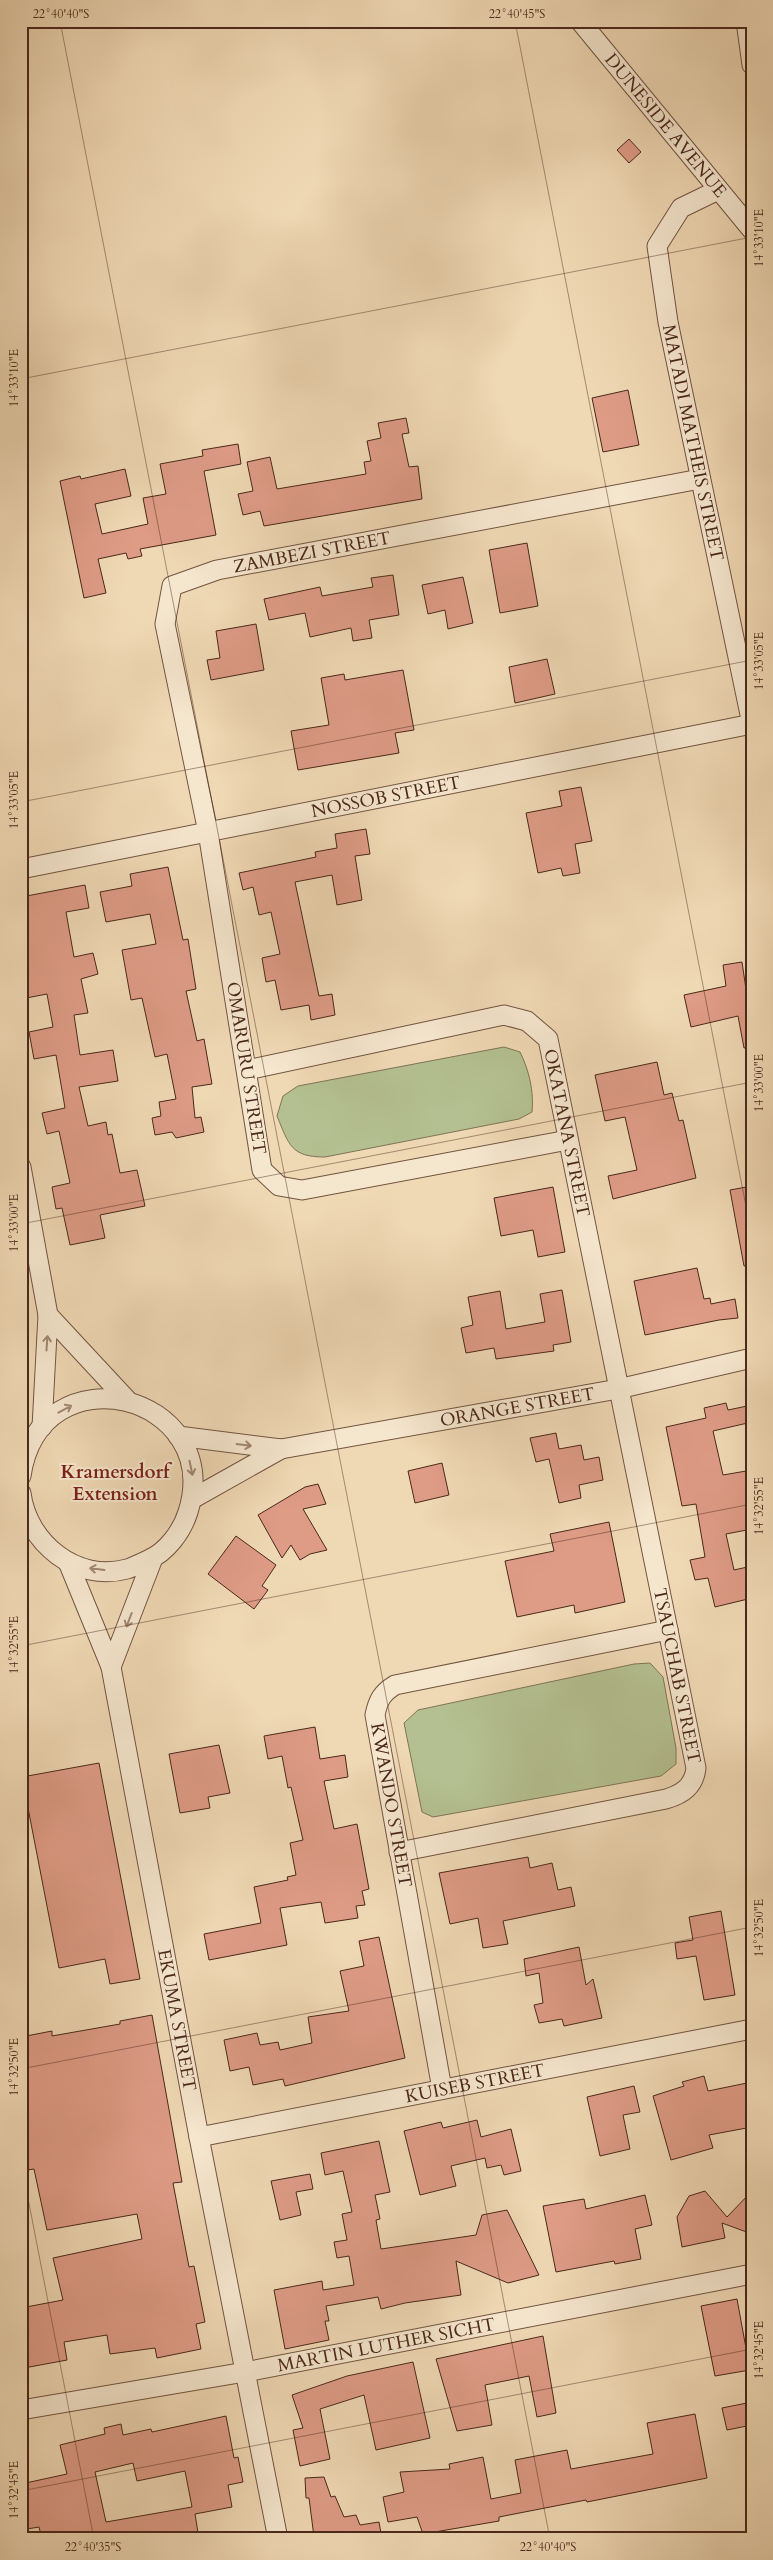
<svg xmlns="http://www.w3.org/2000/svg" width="773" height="2560" font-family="Cardo,serif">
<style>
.green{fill:#b4c091;stroke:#7f7456}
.building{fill:#de9b86;stroke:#4a281b;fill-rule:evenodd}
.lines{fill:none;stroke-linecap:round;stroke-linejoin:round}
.minor-casing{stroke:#735441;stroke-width:21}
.minor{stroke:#f5e6ce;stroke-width:19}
.oneway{stroke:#a08774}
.ticks{fill:none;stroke:#4a281b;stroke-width:1;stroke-opacity:0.45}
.labels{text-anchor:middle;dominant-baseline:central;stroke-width:4;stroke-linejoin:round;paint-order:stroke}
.street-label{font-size:18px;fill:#4a281b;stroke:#f5e6ce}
.neighbourhood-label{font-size:19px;font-weight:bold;fill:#7a1f14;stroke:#f5e6ce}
.neatline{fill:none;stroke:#4a281b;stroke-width:2}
.ticks-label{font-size:12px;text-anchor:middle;fill:#4a281b}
</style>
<rect width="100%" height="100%" fill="#efd8b4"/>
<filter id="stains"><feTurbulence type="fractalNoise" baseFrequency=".004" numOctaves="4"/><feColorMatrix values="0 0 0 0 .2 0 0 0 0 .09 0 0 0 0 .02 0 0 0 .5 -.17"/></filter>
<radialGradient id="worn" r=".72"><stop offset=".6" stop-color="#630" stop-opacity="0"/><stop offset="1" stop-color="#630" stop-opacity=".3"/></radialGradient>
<g class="green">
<path d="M 504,1047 L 520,1052 C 529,1070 534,1091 532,1112 L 519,1119 L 325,1157 C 291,1157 289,1145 277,1116 L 283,1096 L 298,1086 Z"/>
<polygon points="650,1663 663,1677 676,1748 676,1764 661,1776 433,1817 422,1812 404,1723 418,1710 634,1664"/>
</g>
<g class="building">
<polygon points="629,139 641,152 629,163 617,150"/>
<polygon points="628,390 639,445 603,452 592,398"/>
<polygon points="406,418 409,433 402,434 409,467 418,466 422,499 264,526 260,511 243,515 238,494 253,491 247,462 270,457 277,489 366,474 364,462 371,461 367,441 381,438 378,423"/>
<polygon points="238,444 241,464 204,471 216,535 140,549 142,556 128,559 126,553 98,559 106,593 84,598 60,481 80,476 81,479 125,469 131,496 95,504 102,534 148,524 143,498 166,494 160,464 203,456 202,450"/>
<polygon points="527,543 538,606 500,613 489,550"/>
<polygon points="393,575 399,615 369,620 372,638 353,641 351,628 310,637 305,613 269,620 264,599 320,587 322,596 373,587 371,578"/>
<polygon points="463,577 473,623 448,629 445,610 428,614 422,585"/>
<polygon points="256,624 264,670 211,680 207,660 220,658 216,631"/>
<polygon points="547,659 555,694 515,703 509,667"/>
<polygon points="403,670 414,730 395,733 399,753 298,770 291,731 329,725 321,678 344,674 345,680"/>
<polygon points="581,787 592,841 575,844 580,873 563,876 561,868 538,873 526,813 562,806 559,791"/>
<polygon points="366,829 370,854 355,856 362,900 337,905 332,875 295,882 319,996 332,994 335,1015 311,1020 309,1005 281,1010 275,980 266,982 262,958 280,954 271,912 259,915 253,887 243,890 239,873 316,857 315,852 337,848 335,834"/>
<polygon points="168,867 183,940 188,939 196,989 186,991 197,1041 204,1039 212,1084 192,1087 195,1118 201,1117 204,1132 176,1138 172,1132 155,1135 152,1118 161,1116 159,1102 176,1099 167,1054 155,1057 142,998 131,1000 122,950 156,944 150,914 106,922 100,892 132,886 130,874"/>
<polygon points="85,885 89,908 66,912 74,957 93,953 98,974 81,979 88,1013 74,1015 80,1055 113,1050 118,1081 79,1087 88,1126 106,1122 108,1135 112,1134 120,1173 137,1170 145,1206 100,1215 105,1238 70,1245 62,1208 56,1209 52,1187 70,1183 59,1131 47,1134 42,1113 65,1108 56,1055 34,1059 29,1032 53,1027 47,994 21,999 21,933 27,932 21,897"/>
<polygon points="742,962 747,996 752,995 752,1047 744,1048 738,1016 691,1027 684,995 726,986 723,965"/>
<polygon points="657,1062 664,1095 672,1093 679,1121 683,1120 696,1178 613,1199 608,1176 637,1170 625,1117 605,1121 595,1075"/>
<polygon points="752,1186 752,1265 744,1266 730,1190"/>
<polygon points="553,1187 565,1252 538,1257 533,1230 501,1236 494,1198"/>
<polygon points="697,1268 704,1299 710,1298 711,1304 735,1299 738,1318 719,1320 645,1335 634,1281"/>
<polygon points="562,1290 571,1342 553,1345 554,1351 496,1359 494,1348 466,1353 461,1328 473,1325 468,1297 500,1291 506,1329 545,1322 540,1294"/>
<polygon points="726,1403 728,1410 752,1405 752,1422 713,1431 723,1475 752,1470 752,1529 726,1534 734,1570 752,1566 752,1598 715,1607 708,1578 695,1580 690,1560 705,1557 696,1504 682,1506 666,1427 706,1418 704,1408"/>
<polygon points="556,1433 559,1449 581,1445 584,1460 599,1457 603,1480 579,1485 581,1498 559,1503 549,1459 536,1462 530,1438"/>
<polygon points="442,1463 449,1495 415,1503 408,1471"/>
<polygon points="318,1484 326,1504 303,1509 327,1550 310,1554 300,1560 291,1545 282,1558 258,1515 305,1487"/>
<polygon points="609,1522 625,1602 575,1613 574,1605 517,1617 505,1561 554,1551 550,1534"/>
<polygon points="236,1536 276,1565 262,1586 268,1590 254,1609 208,1574"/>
<polygon points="315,1727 320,1759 345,1755 348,1777 324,1781 334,1829 357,1824 369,1889 362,1891 365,1905 356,1906 358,1918 325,1923 321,1902 280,1908 287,1945 209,1960 204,1934 261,1923 254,1887 288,1880 287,1877 296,1875 290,1843 303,1840 291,1787 288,1788 282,1756 268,1759 264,1736"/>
<polygon points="219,1745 230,1793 208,1797 210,1808 180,1813 169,1754"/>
<polygon points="99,1763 140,1979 110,1984 105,1959 59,1968 22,1777"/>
<polygon points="528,1857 530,1868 552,1863 558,1890 571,1887 575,1906 503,1921 508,1944 483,1948 478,1918 450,1924 439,1873"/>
<polygon points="721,1911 735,1995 704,2000 696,1956 677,1959 675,1943 693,1940 689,1917"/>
<polygon points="379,1937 405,2058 285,2086 283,2079 253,2085 249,2067 230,2071 224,2040 257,2033 260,2045 278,2042 280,2050 312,2043 308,2017 349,2011 340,1971 364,1966 359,1941"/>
<polygon points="579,1947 586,1985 593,1979 602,2018 564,2026 562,2019 539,2023 534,2005 543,2003 539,1973 526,1976 524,1959"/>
<polygon points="152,2015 182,2182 173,2183 189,2267 194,2266 205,2322 196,2324 201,2349 157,2358 155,2348 110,2354 107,2335 64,2342 67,2360 24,2368 21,2353 21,2308 63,2300 53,2258 142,2239 137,2214 47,2230 34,2169 21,2171 21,2037 52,2031 52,2036 120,2024 120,2021"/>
<polygon points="704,2076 708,2091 752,2082 752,2127 709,2135 713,2148 671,2160 653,2096 684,2086 682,2082"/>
<polygon points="634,2086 640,2112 623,2115 630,2149 600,2156 587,2097"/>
<polygon points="477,2120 481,2137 511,2129 521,2171 504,2175 501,2165 487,2168 485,2158 451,2166 456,2186 420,2195 404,2131 441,2122 443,2128"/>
<polygon points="379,2141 390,2192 375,2195 380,2219 376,2220 381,2249 476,2235 482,2215 507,2210 539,2275 508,2283 456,2261 461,2295 405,2303 381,2309 378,2297 326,2306 329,2321 325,2321 329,2340 285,2349 274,2290 322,2281 323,2290 354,2285 349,2256 337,2258 334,2242 347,2240 342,2214 352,2212 343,2171 325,2175 321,2153"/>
<polygon points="310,2174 313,2189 296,2192 301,2215 280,2220 271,2181"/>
<polygon points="705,2191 727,2217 752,2191 752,2234 722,2223 725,2238 682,2247 677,2217 689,2196"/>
<polygon points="645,2195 652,2225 635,2229 641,2259 615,2264 614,2261 556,2272 543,2206 584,2199 586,2209"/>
<polygon points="737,2299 750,2370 715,2376 701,2306"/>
<polygon points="543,2336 556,2413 537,2417 529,2376 485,2385 492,2425 457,2431 436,2359"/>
<polygon points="413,2362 430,2438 376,2450 364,2395 320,2409 330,2459 300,2466 293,2430 303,2428 292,2395 347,2376"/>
<polygon points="752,2402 752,2425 727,2430 722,2408"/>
<polygon points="695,2414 707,2478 587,2502 586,2500 499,2517 499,2521 423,2534 417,2517 388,2522 383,2497 404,2492 400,2472 450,2469 449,2464 483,2457 491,2499 521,2493 515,2460 567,2450 571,2469 653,2454 647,2423"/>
<path d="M 226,2416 L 234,2458 L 238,2457 L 243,2482 L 228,2485 L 232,2507 L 195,2514 L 199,2539 L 42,2539 L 39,2527 L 21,2530 L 21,2484 L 67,2474 L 60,2445 L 105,2434 L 104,2428 L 121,2424 L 123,2435 L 151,2429 L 152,2432 ZM 133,2463 L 137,2481 L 185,2471 L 192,2507 L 106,2522 L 95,2472 Z"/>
<polygon points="324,2477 331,2497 335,2496 344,2517 356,2515 360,2525 379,2522 382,2539 314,2537 309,2498 306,2498 305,2478"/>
</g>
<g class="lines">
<g class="minor-casing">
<g id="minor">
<path id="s1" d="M 580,21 L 752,230"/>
<polyline points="746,21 752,65"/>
<path id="s2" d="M 718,190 L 681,208 L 657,246 L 668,322 L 752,724"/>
<path id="s3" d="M 21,869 L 752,724"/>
<path id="s4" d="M 247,1070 L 504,1015 L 527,1021 L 548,1039 L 696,1768 C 694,1786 683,1794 666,1799 L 399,1852"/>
<path id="s5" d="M 568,1140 L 302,1190 L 279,1186 L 262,1170 L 208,832 L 165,624 L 172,586 L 217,570 L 700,479"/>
<polyline points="21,1167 48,1315"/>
<polyline points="42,1427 48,1315 127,1400"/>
<polyline points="178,1436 281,1449 192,1499"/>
<path id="s6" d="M 281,1449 L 618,1389 L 752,1358"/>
<path d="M 21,1476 C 40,1347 225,1394 188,1512 C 182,1531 167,1552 148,1560 C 141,1563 134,1567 127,1569 C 76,1583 27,1542 21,1493"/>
<polyline points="68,1562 111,1667 153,1558"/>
<path id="s7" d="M 111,1667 L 199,2137 L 278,2539"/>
<path d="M 442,2089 L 375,1715 C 378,1700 382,1693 395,1685 L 668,1630"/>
<path id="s8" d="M 199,2137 L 752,2029"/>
<path id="s9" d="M 21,2410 L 245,2372 L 752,2274"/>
</g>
</g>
<use href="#minor" class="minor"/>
</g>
<defs><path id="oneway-shaft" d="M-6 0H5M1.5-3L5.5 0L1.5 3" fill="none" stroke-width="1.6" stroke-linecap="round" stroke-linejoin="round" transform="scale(1.25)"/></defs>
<g class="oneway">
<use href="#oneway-shaft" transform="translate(47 1343) rotate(-86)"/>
<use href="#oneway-shaft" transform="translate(65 1409) rotate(-28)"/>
<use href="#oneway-shaft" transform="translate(244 1445) rotate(7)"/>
<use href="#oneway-shaft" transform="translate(191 1468) rotate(78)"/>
<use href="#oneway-shaft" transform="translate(97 1569) rotate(-173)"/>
<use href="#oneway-shaft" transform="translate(129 1620) rotate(111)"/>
</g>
<path class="ticks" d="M 60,21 L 550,2539M 515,21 L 752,1237M 21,379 L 752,237M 21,802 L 752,660M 21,1224 L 752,1082M 21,1646 L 752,1504M 21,2069 L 752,1927M 21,2162 L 94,2539M 21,2491 L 752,2349"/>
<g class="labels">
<g class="street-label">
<text stroke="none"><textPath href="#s1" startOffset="135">DUNESIDE AVENUE</textPath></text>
<text stroke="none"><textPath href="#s2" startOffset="286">MATADI MATHEIS STREET</textPath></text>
<text stroke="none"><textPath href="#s5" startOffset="1055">ZAMBEZI STREET</textPath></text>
<text stroke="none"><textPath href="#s3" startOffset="372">NOSSOB STREET</textPath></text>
<text transform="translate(246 1068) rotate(81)">OMARURU STREET</text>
<text stroke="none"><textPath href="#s4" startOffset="410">OKATANA STREET</textPath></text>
<text stroke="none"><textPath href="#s6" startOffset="240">ORANGE STREET</textPath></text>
<text stroke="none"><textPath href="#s4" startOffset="964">TSAUCHAB STREET</textPath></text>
<text transform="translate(391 1805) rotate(80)">KWANDO STREET</text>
<text stroke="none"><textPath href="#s7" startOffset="359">EKUMA STREET</textPath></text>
<text stroke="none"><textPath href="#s8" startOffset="281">KUISEB STREET</textPath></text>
<text stroke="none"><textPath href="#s9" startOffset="371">MARTIN LUTHER SICHT</textPath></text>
</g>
<g class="neighbourhood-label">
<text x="115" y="1472">Kramersdorf<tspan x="115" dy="22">Extension</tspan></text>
</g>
</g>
<rect width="773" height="2560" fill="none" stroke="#efd8b4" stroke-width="55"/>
<rect x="28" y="28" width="718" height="2504" class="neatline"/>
<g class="ticks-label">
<text x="61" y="18">22°40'40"S</text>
<text x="517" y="18">22°40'45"S</text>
<text transform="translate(759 238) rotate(-90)" y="4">14°33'10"E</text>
<text transform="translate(14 378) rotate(-90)" y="4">14°33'10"E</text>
<text transform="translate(759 661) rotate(-90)" y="4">14°33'05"E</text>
<text transform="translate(14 800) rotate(-90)" y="4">14°33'05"E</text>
<text transform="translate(759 1083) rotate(-90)" y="4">14°33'00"E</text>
<text transform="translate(14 1223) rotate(-90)" y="4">14°33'00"E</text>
<text transform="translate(759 1506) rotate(-90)" y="4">14°32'55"E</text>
<text transform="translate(14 1645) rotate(-90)" y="4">14°32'55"E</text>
<text transform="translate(759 1928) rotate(-90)" y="4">14°32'50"E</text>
<text transform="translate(14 2067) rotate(-90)" y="4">14°32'50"E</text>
<text transform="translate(759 2350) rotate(-90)" y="4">14°32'45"E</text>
<text transform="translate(14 2490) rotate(-90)" y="4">14°32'45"E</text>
<text x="93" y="2551">22°40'35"S</text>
<text x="548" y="2551">22°40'40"S</text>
</g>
<rect width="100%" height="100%" filter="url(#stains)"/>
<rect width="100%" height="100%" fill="url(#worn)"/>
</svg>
